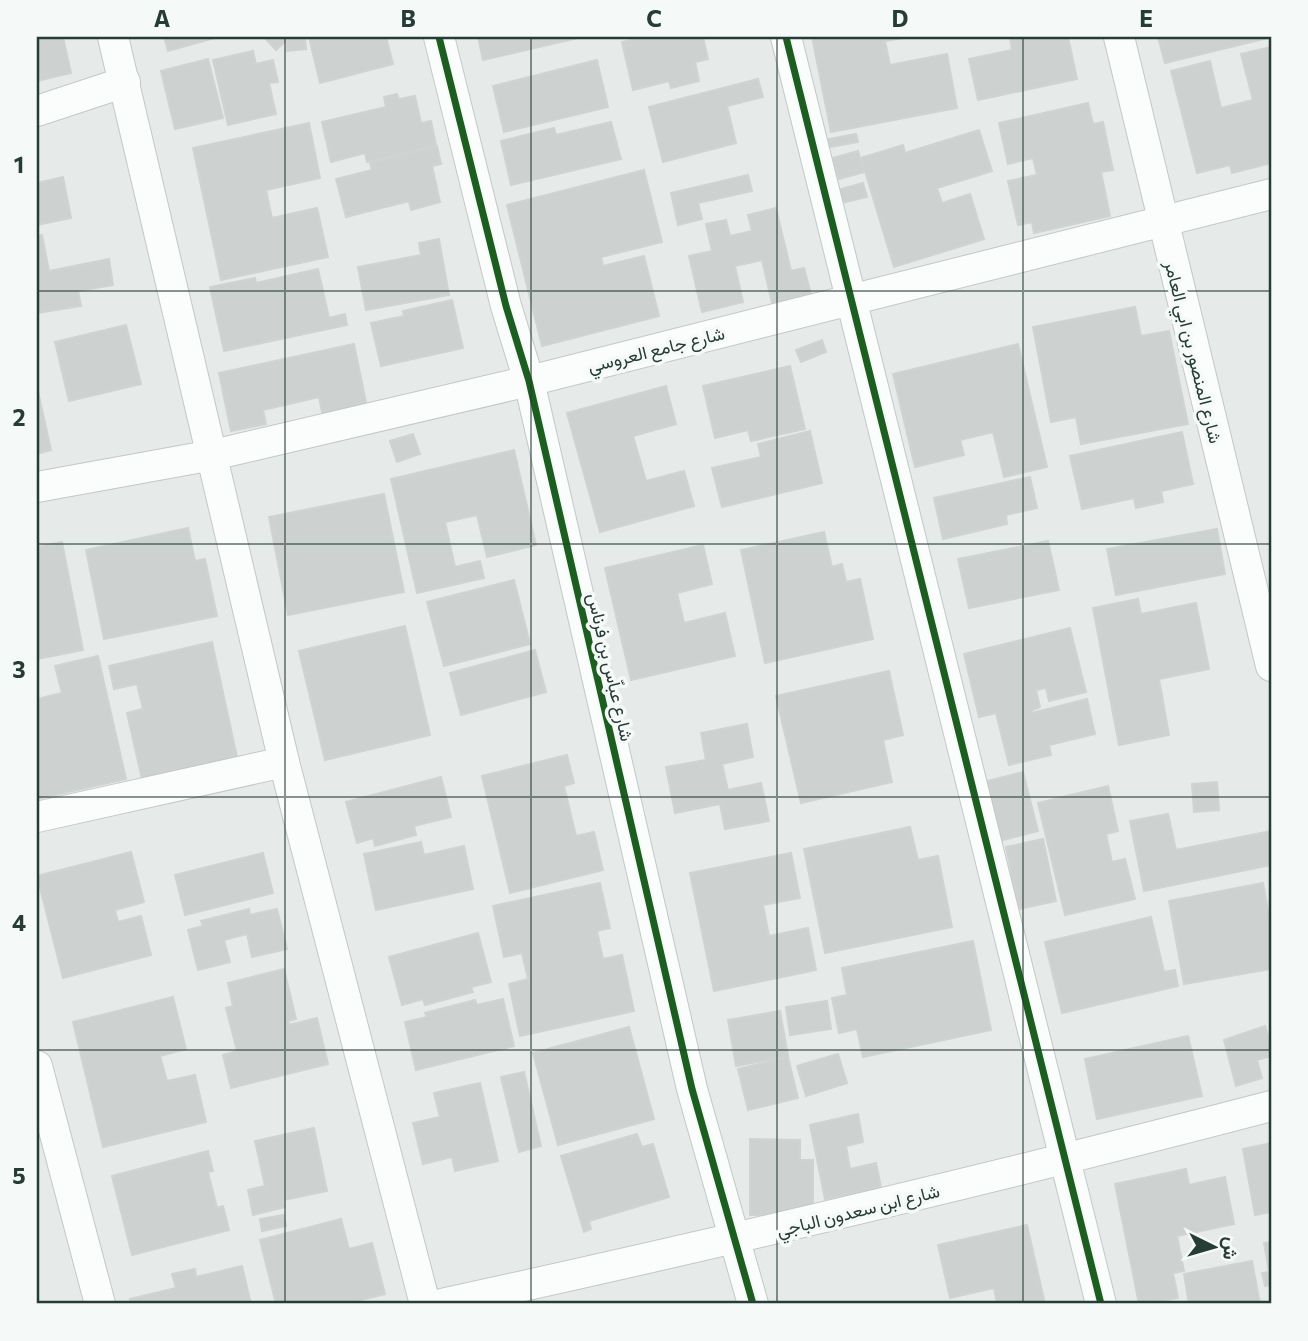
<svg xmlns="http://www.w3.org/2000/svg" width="1308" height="1341" font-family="Commissioner,Vazirmatn,sans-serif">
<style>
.building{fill:#cdd2d0;stroke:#cfd4d2;stroke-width:2}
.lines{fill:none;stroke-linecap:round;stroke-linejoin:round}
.minor-casing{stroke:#c3c8c6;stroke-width:32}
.minor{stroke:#fbfcfc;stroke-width:30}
.cycleway-casing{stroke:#f5f9f7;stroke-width:11}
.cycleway{stroke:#1b5e20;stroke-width:7}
.grid{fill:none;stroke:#263c37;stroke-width:2;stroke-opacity:0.55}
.labels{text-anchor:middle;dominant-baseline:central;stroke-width:7;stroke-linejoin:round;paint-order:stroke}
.street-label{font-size:18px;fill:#263c37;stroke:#f5f9f7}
.neatline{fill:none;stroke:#263c37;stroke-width:2.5}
.grid-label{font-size:23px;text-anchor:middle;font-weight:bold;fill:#263c37}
</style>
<rect width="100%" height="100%" fill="#e6ebe9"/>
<g class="building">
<polygon points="37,37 63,37 71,73 37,81"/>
<polygon points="164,37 218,37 168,51"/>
<polygon points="264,37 284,37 287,40 276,50"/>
<polygon points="287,37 305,37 306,49 287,51"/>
<polygon points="309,37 386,37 393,64 320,83"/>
<polygon points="478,37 582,37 483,60"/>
<polygon points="645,37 703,37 708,59 695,62 699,81 671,88 669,81 633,90 622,42"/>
<polygon points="812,37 910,37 885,41 890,65 947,54 957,108 831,132"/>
<polygon points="1010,37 1068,37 1077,79 978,100 969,59 1012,50"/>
<polygon points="1158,37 1268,37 1268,38 1165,63"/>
<polygon points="1271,47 1271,163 1232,173 1230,165 1197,173 1171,71 1210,61 1221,108 1253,100 1241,54"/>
<polygon points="253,51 256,64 273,60 278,82 269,83 276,114 228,125 213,60"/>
<polygon points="208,59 223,118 175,129 161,71"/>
<polygon points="597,60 608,107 504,132 493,86"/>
<polygon points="758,79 763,97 727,106 736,143 663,162 649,107"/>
<polygon points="397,94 399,99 415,96 421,123 431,121 436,145 367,162 365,153 331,162 322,122 386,107 384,97"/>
<polygon points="1088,103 1093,124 1103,122 1113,170 1101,172 1110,216 1034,233 1032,222 1018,225 1008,181 1037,175 1033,158 1008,164 999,123"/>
<polygon points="611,122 621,159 511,185 501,141 554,128 556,135"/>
<polygon points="309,123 320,178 266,190 272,218 317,208 328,257 221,280 193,148"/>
<polygon points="979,130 992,171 937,188 942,203 970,194 984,239 894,267 861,158 903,145 905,153"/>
<polygon points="856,134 858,142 830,147 829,139"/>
<polygon points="437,146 441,164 432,166 440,202 411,210 409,201 346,217 336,179 372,170 370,163"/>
<polygon points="858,151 864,172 839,179 833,158"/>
<polygon points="644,170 662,242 601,257 603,266 644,256 659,316 542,346 507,205"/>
<polygon points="748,175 752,191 698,203 702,219 678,225 671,193"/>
<polygon points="63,177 71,218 37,225 37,183"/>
<polygon points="863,183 867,197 841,203 838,190"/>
<polygon points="776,208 791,271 804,268 811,294 772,303 762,260 735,266 743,302 702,312 689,256 712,251 706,224 726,220 730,236 752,231 748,215"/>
<polygon points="42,235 49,271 109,259 113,285 78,291 81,306 37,313 37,236"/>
<polygon points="439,239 449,295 366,310 358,267 421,255 419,243"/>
<polygon points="318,269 329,318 345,314 347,325 224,351 210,287 255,278 256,283"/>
<polygon points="452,300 463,348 381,366 371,323 404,316 403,311"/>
<polygon points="1135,307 1141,336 1169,331 1188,424 1081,444 1076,417 1051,422 1033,327"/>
<polygon points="126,325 141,384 69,401 55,342"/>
<polygon points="822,340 826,352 801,362 796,350"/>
<polygon points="354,344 367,407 323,417 319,397 263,410 266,424 231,431 219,373"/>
<polygon points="1018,344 1047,467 1004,477 993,432 960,440 964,455 915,467 893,374"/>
<polygon points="790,366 805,429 751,441 748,430 715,438 703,386"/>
<polygon points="666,386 676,424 633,436 646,481 684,471 694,506 600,532 567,413"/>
<polygon points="37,387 51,450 37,454"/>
<polygon points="810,431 822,483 722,507 712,468 761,457 758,444"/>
<polygon points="1182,432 1193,484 1161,491 1163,502 1136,508 1134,498 1082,509 1070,456"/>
<polygon points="413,434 420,454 397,462 390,441"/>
<polygon points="514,450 536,545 487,557 477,515 445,522 455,567 480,561 484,578 417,593 391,479"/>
<polygon points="1030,477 1037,508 1006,515 1007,524 943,539 934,498"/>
<polygon points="384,494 404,592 288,615 269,517"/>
<polygon points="188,528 195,561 205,559 217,616 104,639 86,550"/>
<polygon points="1217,529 1225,574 1116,595 1107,549"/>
<polygon points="824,532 832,567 842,564 846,582 860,579 873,639 765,663 741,550"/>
<polygon points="1048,541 1059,590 969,608 958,559"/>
<polygon points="62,542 83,650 37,659 37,547"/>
<polygon points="703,545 712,584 677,593 684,623 725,613 735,656 631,680 605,568"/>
<polygon points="514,580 530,644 444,666 427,602"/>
<polygon points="1138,599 1141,614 1196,603 1209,669 1159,679 1169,735 1119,745 1093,608"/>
<polygon points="405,626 430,735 325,760 299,651"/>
<polygon points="1070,628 1086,692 1049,701 1046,688 1036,690 1040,707 1032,710 1032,713 1087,699 1095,734 1049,745 1051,755 1009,765 996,713 979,717 964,654"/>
<polygon points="212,642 237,757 142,779 127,713 143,709 137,684 114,689 109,666"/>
<polygon points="535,650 546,692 461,715 450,673"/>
<polygon points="98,656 126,779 37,799 37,699 62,693 55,666"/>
<polygon points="889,671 903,735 883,740 892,782 801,803 776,696"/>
<polygon points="747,724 753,757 722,764 728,790 761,783 769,821 725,829 720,804 675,813 666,767 706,760 701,733"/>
<polygon points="567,755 574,783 564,786 576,836 594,832 603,870 510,893 482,776"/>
<polygon points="1023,772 1038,831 995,842 980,783"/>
<polygon points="441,777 451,817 414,826 416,835 375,846 373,838 357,843 346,802"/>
<polygon points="1217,782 1219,810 1194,812 1192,784"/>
<polygon points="1108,786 1118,831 1106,834 1112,862 1125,859 1135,899 1065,915 1038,803"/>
<polygon points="1168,814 1176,850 1271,831 1271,865 1144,891 1130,821"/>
<polygon points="910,827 918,860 938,856 952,927 825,953 804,849"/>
<polygon points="1043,839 1056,901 1019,909 1006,847"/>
<polygon points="421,842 424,855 464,846 473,889 376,910 364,854"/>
<polygon points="131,852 144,902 115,910 118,922 141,916 151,955 63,978 37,876"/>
<polygon points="263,853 273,893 185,915 175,875"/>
<polygon points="791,853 800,898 763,905 769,936 808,928 816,970 714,991 690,873"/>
<polygon points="600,883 610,928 597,931 603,959 622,955 634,1011 520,1036 509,984 528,979 522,953 504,957 493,906"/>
<polygon points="1263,883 1271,927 1271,969 1184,984 1169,901"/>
<polygon points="249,909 250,915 277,909 287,949 252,957 247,934 224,940 230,962 198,970 188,930 203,926 201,921"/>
<polygon points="1151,917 1164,972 1175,970 1178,986 1062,1013 1045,942"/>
<polygon points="478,933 491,982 471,987 473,992 425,1005 423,999 402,1005 389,957"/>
<polygon points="973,941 991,1030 863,1057 857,1029 839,1033 832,998 847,995 842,968"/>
<polygon points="284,969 296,1019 288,1021 289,1025 317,1018 328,1064 231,1088 223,1055 237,1051 226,1008 233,1006 228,983"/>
<polygon points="173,997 186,1049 160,1056 167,1081 195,1075 206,1122 103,1147 73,1022"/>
<polygon points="503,999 514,1046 416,1070 405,1022 427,1017 425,1013 475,1000 477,1005"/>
<polygon points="827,1001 831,1029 790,1035 786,1007"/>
<polygon points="780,1011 788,1056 736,1066 728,1020"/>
<polygon points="1265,1026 1271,1044 1271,1056 1257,1060 1262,1078 1236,1086 1224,1040"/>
<polygon points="629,1027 654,1119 558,1145 533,1053"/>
<polygon points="1188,1036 1202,1096 1097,1119 1085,1059"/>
<polygon points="838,1054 847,1083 806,1096 797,1066"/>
<polygon points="788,1057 798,1098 748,1110 738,1069"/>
<polygon points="524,1072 541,1146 519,1152 501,1077"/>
<polygon points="480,1083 498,1161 455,1171 452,1157 423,1164 413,1123 440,1117 434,1093"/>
<polygon points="858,1114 863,1142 846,1146 850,1169 876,1163 881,1187 825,1199 810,1125"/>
<polygon points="314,1128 327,1191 284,1200 285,1207 253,1215 248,1190 265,1186 255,1141"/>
<polygon points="637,1134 642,1147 653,1144 669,1197 589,1221 591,1229 584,1232 561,1156"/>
<polygon points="750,1139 800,1140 800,1160 813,1160 813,1215 750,1215"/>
<polygon points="1271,1143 1271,1212 1255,1215 1243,1149"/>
<polygon points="208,1151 213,1171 208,1172 217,1208 223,1206 229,1230 132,1255 112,1176"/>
<polygon points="1186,1169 1189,1185 1225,1177 1234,1224 1177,1236 1184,1271 1173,1273 1178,1298 1139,1304 1115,1184"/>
<polygon points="284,1215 286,1226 262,1231 260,1219"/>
<polygon points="341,1219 349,1249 372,1243 385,1294 345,1304 276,1304 260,1240"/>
<polygon points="1027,1225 1045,1304 997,1304 994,1288 950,1298 938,1245"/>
<polygon points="1271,1242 1271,1285 1265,1286 1262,1273 1269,1272 1264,1243"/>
<polygon points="1252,1261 1260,1304 1189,1304 1184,1274"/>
<polygon points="242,1266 251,1304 131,1304 130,1299 176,1288 172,1274 195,1269 196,1277"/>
</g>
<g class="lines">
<g class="minor-casing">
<g id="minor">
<polyline points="113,37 284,762 425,1304"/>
<polyline points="439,37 506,306 529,381 692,1089 753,1304"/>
<polyline points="786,37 1101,1304"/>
<polyline points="1119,37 1271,666"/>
<polyline points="37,111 125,82"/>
<polyline points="37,487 213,455 529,381 1271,194"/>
<polyline points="37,817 284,762"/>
<polyline points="37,1066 100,1304"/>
<path d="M 442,1304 C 720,1243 996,1178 1271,1106"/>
</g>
</g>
<use href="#minor" class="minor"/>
<g class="cycleway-casing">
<g id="cycleway">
<polyline points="439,37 506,306 529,381 692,1089 753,1304"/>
<polyline points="786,37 1101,1304"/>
</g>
</g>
<use href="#cycleway" class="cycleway"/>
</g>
<path class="grid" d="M 285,37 L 285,1304M 531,37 L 531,1304M 777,37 L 777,1304M 1023,37 L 1023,1304M 37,291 L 1271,291M 37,544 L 1271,544M 37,797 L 1271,797M 37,1050 L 1271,1050"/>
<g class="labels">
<g class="street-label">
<text transform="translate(656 349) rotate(-14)">شارع جامع العروسي</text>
<text transform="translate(1194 352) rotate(76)">شارع المنصور بن ابي العامر</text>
<text transform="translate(611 667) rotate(77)">شارع عباّس بن فرناس</text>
<text transform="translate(858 1210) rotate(-14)">شارع ابن سعدون الباجي</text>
</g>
</g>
<rect width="1308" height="1341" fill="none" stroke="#f5f9f7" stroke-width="77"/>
<g transform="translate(1214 1247) rotate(95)" stroke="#f5f9f7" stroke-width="5" paint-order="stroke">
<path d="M0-5L12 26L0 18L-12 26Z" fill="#263c37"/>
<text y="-10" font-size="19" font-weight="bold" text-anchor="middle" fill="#263c37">ش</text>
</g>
<rect x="38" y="38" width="1232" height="1264" class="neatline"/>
<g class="grid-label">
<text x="162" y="27">A</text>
<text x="408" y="27">B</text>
<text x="654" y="27">C</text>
<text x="900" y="27">D</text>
<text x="1146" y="27">E</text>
<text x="19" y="173">1</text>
<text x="19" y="426">2</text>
<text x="19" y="678">3</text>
<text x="19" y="931">4</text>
<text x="19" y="1184">5</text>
</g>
</svg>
